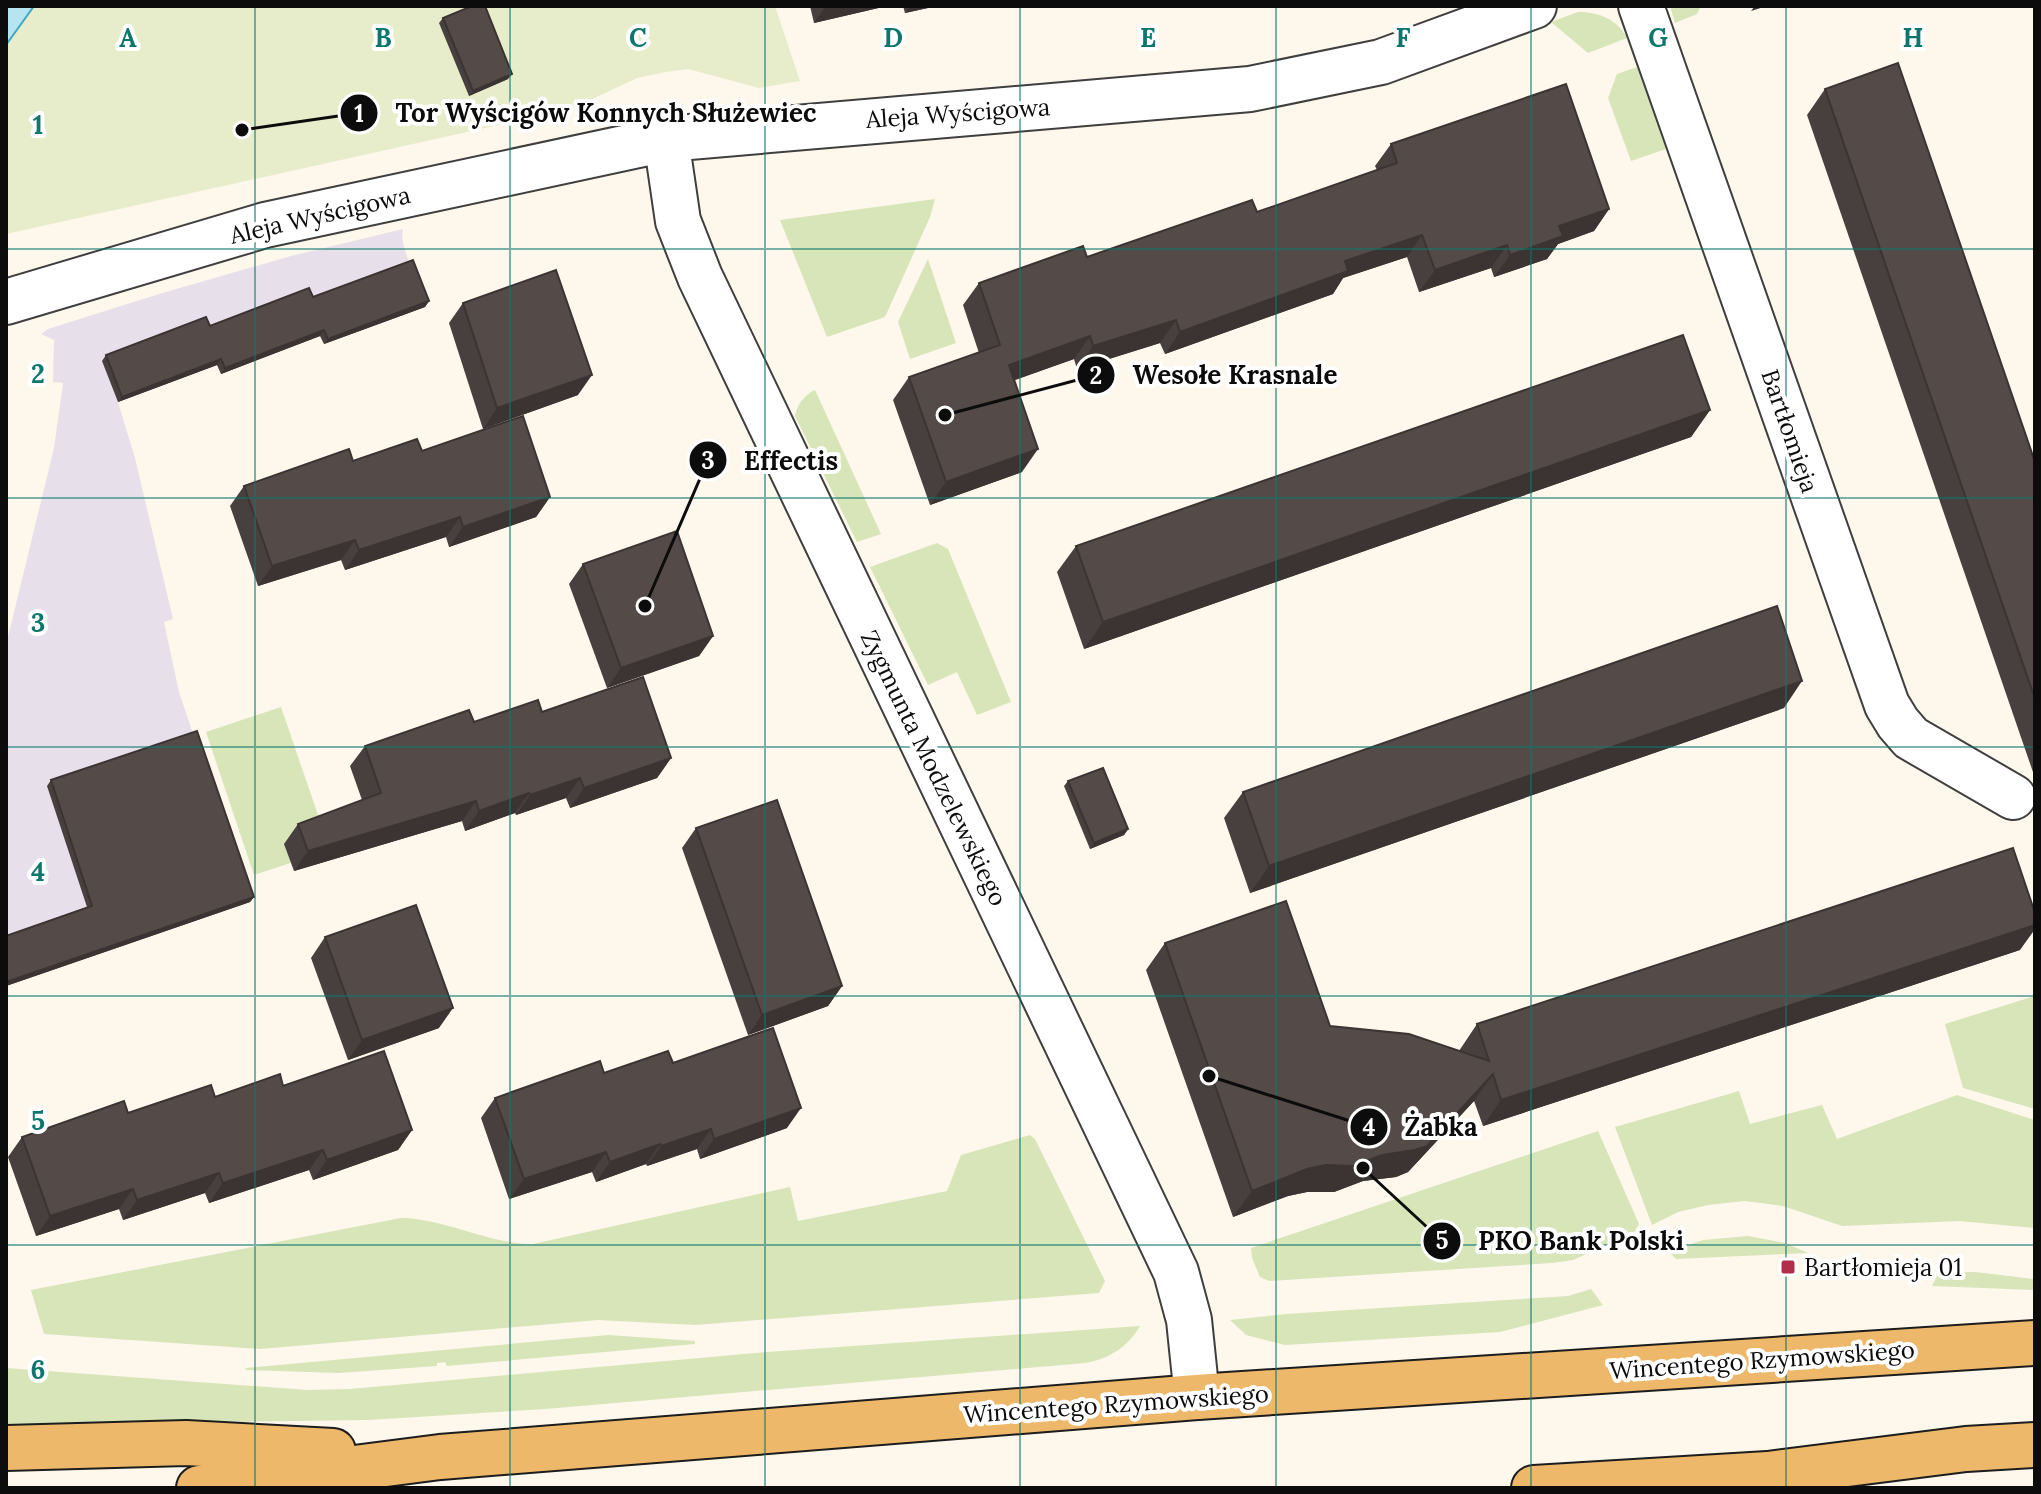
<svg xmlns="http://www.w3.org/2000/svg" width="2041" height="1494" font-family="Lora,serif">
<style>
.industrial{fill:#e7e0ea}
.green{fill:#d7e5b9}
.pitch{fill:#e7edca}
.water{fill:#b4e5f1;stroke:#41a5c3;stroke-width:2}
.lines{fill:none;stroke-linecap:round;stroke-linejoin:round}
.minor-casing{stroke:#3f3f3f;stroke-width:48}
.primary-casing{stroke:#1d1d1d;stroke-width:48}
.minor{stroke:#fff;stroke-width:44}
.primary{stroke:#eeb86b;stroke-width:44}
.wall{fill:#48403f}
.shaded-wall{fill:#3b3433}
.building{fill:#544b49;stroke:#3b3433;stroke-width:2}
.grid{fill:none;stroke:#0f766e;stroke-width:2;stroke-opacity:0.55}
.poi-dot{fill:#b12f4b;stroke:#fff;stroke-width:3}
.labels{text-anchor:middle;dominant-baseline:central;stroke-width:8;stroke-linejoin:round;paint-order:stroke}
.street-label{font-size:24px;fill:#0c0c0c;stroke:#fff}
.poi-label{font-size:24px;fill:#0c0c0c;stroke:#fff;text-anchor:start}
.grid-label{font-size:26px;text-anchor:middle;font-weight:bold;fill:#0f766e;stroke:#fff;stroke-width:8;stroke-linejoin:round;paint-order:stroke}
.leader{fill:none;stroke:#0c0c0c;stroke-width:3}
.callout-dot{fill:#0c0c0c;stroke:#fff;stroke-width:3}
.mark-label{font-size:24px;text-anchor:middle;font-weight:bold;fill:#fff}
.callout-label{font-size:26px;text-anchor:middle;font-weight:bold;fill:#0c0c0c;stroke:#fff;stroke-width:8;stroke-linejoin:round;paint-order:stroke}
</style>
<rect width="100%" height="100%" fill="#fef7ec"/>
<polygon class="industrial" points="403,229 402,237 405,251 425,307 324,344 320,336 221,374 217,365 118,402 135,458 173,619 164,622 179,692 250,902 6,986 6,645 54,448 63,383 53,382 54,340 41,334 48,329 159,294 291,256"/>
<g class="green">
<polygon points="1670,6 1701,6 1697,14 1675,23"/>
<path d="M 1578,12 C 1599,12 1617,19 1627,38 L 1588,53 L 1551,22 Z"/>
<polygon points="1637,67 1666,149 1631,161 1608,98 1617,74"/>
<polygon points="935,199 930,217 885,317 827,337 780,220"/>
<polygon points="928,259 956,343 910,359 898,322"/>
<path d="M 815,390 L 881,534 L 857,542 L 795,416 C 797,405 804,395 815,390 Z"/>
<polygon points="937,543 948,549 1011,702 977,715 957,672 928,685 870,567"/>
<polygon points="281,707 330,850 254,875 206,732"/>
<polygon points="2035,996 2035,1109 1963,1088 1945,1024"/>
<polygon points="1739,1091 1750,1124 1822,1105 1837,1139 1957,1095 2035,1120 2035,1228 1959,1221 1842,1226 1783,1206 1745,1201 1708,1205 1678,1212 1652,1225 1615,1127"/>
<polygon points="1598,1131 1639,1224 1635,1232 1573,1260 1552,1263 1269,1281 1260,1277 1252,1258 1251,1248"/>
<path d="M 1030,1135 L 1035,1139 L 1105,1281 L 1099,1293 L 695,1325 L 598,1320 L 260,1349 L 44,1334 L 31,1290 L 401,1218 C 447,1219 488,1244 533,1244 L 790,1187 L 798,1221 L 947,1191 L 961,1155 Z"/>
<polygon points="1748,1236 1785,1243 1808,1253 1676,1259 1669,1252 1703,1240"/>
<polygon points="1939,1272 1975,1272 2035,1279 2035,1290 1932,1286"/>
<polygon points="1591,1289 1603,1305 1500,1332 1285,1345 1246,1335 1230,1320 1286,1314 1568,1296"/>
<path d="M 1140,1326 C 1128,1347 1109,1359 1085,1363 L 545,1409 L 368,1420 L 6,1425 L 6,1368 L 308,1390 L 350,1389 L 767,1352 Z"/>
<polygon points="608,1335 695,1341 695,1344 447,1366 445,1362 437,1363 437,1366 339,1373 246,1370 245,1368"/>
</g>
<polygon class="pitch" points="6,6 775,6 800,81 759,88 688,69 666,72 637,78 571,109 6,234"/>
<polygon class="water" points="6,6 34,6 6,45"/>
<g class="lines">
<g class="minor-casing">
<g id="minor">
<polyline points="1641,6 1887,705 1898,723 1911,738 2013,797"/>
<polyline points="666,139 678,221 700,277 1176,1272 1189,1320 1197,1397"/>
<polyline points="6,302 265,225 666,139 1250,89 1381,62 1534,6"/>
</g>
</g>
<g class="primary-casing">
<g id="primary">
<polyline points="6,1448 186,1443 333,1451"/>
<polyline points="199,1488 440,1457 1197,1397 2035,1343"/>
<polyline points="1534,1488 1768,1474 1966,1449 2035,1445"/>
</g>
</g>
<use href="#minor" class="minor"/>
<use href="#primary" class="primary"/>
</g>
<g class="wall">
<polygon points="810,6 887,6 814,23"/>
<polygon points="903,6 937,6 905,13"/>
<polygon points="443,18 508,79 469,96 439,23"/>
<polygon points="1825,89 2035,462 2035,778 1807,115"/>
<polygon points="1391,144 1609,209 1594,231 1558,244 1547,259 1494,277 1491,268 1419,292 1407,257 1343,278 1333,294 1165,354 1160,343 1077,369 1074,359 1014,380 1022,472 930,505 893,400 909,377 979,353 963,305 979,283 1087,257 1257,212 1377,170 1375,166"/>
<polygon points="313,297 429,301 425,307 324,344 320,336 221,374 217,365 118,402 102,361 106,355"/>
<polygon points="463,303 578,395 483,429 449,323"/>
<polygon points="1710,410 1691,437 1084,649 1057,572 1076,546"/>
<polygon points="422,451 550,497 536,517 449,547 446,537 345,570 341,560 258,586 230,506 244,486 353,461"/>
<polygon points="583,564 713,636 699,656 607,688 569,584"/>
<polygon points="1784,708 1250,893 1224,818 1243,792"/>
<polygon points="542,712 671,758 657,778 570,808 566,798 516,815 515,813 465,831 462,821 294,871 284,844 298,824 362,800 350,766 365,746 474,722"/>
<polygon points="51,780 254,897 250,902 6,986 6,936 87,907 47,786"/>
<polygon points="1068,781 1128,829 1124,835 1090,849 1064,786"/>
<polygon points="696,828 842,986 828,1006 748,1035 682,848"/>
<polygon points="325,937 439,1028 348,1060 311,958"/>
<polygon points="1165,943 1330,1026 1459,1051 1477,1024 2020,950 1483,1126 1474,1101 1408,1172 1396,1177 1363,1181 1334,1192 1307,1192 1288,1196 1233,1217 1146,970"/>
<polygon points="673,1063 787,1128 700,1159 697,1149 647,1166 646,1164 596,1182 592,1172 509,1199 481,1118 495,1098 604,1073"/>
<polygon points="283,1086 412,1130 398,1150 313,1180 309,1170 209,1203 205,1193 123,1220 119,1209 36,1236 8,1157 22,1137 215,1097"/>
</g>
<g class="shaded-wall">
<polygon points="826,6 887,6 814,23"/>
<polygon points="910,6 937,6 905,13"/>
<polygon points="1755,6 1767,6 1751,11"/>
<polygon points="512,74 508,79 469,96 473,91"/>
<polygon points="1609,209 1594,231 1558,244 1547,259 1494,277 1510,255 1559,226"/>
<polygon points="1422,235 1407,257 1343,278 1333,294 1165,354 1180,332 1345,261"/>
<polygon points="1507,245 1491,268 1419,292 1435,270"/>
<polygon points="429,301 425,307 324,344 328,339"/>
<polygon points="1176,320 1160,343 1077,369 1093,346"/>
<polygon points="324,330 320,336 221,374 225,368"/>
<polygon points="1090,336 1074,359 993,388 1009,365"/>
<polygon points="221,359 217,365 118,402 122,397"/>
<polygon points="592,375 578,395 483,429 497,408"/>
<polygon points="1710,410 1691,437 1084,649 1103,622"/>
<polygon points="1038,449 1022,472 930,505 946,482"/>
<polygon points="550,497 536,517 449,547 463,527"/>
<polygon points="460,517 446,537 345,570 359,550"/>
<polygon points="355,540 341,560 258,586 272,566"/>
<polygon points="713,636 699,656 607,688 621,668"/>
<polygon points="1802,681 1784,708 1250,893 1269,866"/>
<polygon points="671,758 657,778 570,808 584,788"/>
<polygon points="580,778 566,798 516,815 530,795"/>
<polygon points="529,793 515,813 465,831 479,811"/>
<polygon points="476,801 462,821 294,871 308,851"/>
<polygon points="1128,829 1124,835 1090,849 1094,843"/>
<polygon points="254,897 250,902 6,986 6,982"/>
<polygon points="2035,925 2035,929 2020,950 1483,1126 1501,1100"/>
<polygon points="842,986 828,1006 748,1035 762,1015"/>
<polygon points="453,1008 439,1028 348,1060 362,1040"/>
<polygon points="1493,1074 1474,1101 1408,1172 1396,1177 1363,1181 1334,1192 1307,1192 1288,1196 1233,1217 1252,1191"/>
<polygon points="801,1108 787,1128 700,1159 714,1139"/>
<polygon points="711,1129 697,1149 647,1166 661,1146"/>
<polygon points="412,1130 398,1150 313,1180 327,1160"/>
<polygon points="660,1144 646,1164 596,1182 610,1162"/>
<polygon points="323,1150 309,1170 209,1203 223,1183"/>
<polygon points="606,1152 592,1172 509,1199 524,1179"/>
<polygon points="219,1173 205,1193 123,1220 137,1200"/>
<polygon points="133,1189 119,1209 36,1236 50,1216"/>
</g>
<g class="building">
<polygon points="472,6 485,6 512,74 473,91 443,18"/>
<polygon points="1898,63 2035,462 2035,699 1825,89"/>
<polygon points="1566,84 1609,209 1559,226 1563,236 1510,255 1507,245 1435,270 1422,235 1345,261 1348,271 1180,332 1176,320 1093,346 1090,336 1009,365 1038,449 946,482 909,377 1000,345 979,283 1083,246 1087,257 1252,200 1257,212 1397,163 1391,144"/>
<polygon points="413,260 429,301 328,339 324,330 225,368 221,359 122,397 106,355 206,317 210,326 309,288 313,297"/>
<polygon points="556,270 592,375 497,408 463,303"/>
<polygon points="1683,335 1710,410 1103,622 1076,546"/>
<polygon points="523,416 550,497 463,527 460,517 359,550 355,540 272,566 244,486 349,449 353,461 417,439 422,451"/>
<polygon points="677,531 713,636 621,668 583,564"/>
<polygon points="1777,606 1802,681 1269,866 1243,792"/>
<polygon points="643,677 671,758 584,788 580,778 530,795 529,793 479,811 476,801 308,851 298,824 381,793 365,746 469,710 474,722 538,700 542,712"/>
<polygon points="197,731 254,897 6,982 6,936 92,906 51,780"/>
<polygon points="1103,768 1128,829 1094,843 1068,781"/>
<polygon points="777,800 842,986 762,1015 696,828"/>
<polygon points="2013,848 2035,913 2035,925 1501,1100 1493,1074 1427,1146 1415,1150 1382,1155 1353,1166 1326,1165 1307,1169 1252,1191 1165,943 1286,901 1330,1026 1409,1034 1489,1061 1477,1024"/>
<polygon points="416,905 453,1008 362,1040 325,937"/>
<polygon points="773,1028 801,1108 714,1139 711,1129 661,1146 660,1144 610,1162 606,1152 524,1179 495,1098 600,1061 604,1073 668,1051 673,1063"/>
<polygon points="384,1051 412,1130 327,1160 323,1150 223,1183 219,1173 137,1200 133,1189 50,1216 22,1137 124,1101 128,1113 211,1085 215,1097 280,1074 283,1086"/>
</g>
<path class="grid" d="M 255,6 L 255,1488M 510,6 L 510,1488M 765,6 L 765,1488M 1020,6 L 1020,1488M 1276,6 L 1276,1488M 1531,6 L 1531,1488M 1786,6 L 1786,1488M 6,249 L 2035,249M 6,498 L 2035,498M 6,747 L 2035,747M 6,996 L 2035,996M 6,1245 L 2035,1245"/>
<rect class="poi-dot" x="1780" y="1259" width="16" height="16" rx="4"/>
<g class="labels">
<g class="street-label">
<text transform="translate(958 113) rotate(-4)">Aleja Wyścigowa</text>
<text transform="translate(320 215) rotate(-13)">Aleja Wyścigowa</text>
<text transform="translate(1790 431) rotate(71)">Bartłomieja</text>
<text transform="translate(934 768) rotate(64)">Zygmunta Modzelewskiego</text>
<text transform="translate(1762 1360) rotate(-4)">Wincentego Rzymowskiego</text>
<text transform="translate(1116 1404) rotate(-4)">Wincentego Rzymowskiego</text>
</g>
<g class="poi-label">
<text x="1804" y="1267">Bartłomieja 01</text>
</g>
</g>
<g class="grid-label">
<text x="128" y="47">A</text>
<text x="383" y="47">B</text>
<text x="638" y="47">C</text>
<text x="893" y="47">D</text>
<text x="1148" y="47">E</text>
<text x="1403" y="47">F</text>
<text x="1658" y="47">G</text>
<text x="1913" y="47">H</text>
<text x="38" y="134">1</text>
<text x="38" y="383">2</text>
<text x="38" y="632">3</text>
<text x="38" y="881">4</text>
<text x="38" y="1130">5</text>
<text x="38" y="1379">6</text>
</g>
<path class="leader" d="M242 130L359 113M945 415L1096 375M645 606L708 460M1209 1076L1369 1127M1363 1168L1442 1241"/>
<g class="callout-dot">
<circle cx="242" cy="130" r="8"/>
<circle cx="945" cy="415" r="8"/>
<circle cx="645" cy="606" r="8"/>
<circle cx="1209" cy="1076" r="8"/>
<circle cx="1363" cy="1168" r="8"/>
<circle cx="359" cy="113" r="20"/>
<circle cx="1096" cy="375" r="20"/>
<circle cx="708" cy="460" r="20"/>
<circle cx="1369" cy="1127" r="20"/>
<circle cx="1442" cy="1241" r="20"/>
</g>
<g class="mark-label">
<text x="359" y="122">1</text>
<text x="1096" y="384">2</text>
<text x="708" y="469">3</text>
<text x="1369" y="1136">4</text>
<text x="1442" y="1249">5</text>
</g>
<g class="callout-label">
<text x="606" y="122">Tor Wyścigów Konnych Służewiec</text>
<text x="1235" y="384">Wesołe Krasnale</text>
<text x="791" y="470">Effectis</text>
<text x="1441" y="1136">Żabka</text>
<text x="1581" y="1250">PKO Bank Polski</text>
</g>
<rect width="2041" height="1494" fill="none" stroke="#0c0c0c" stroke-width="16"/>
</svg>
